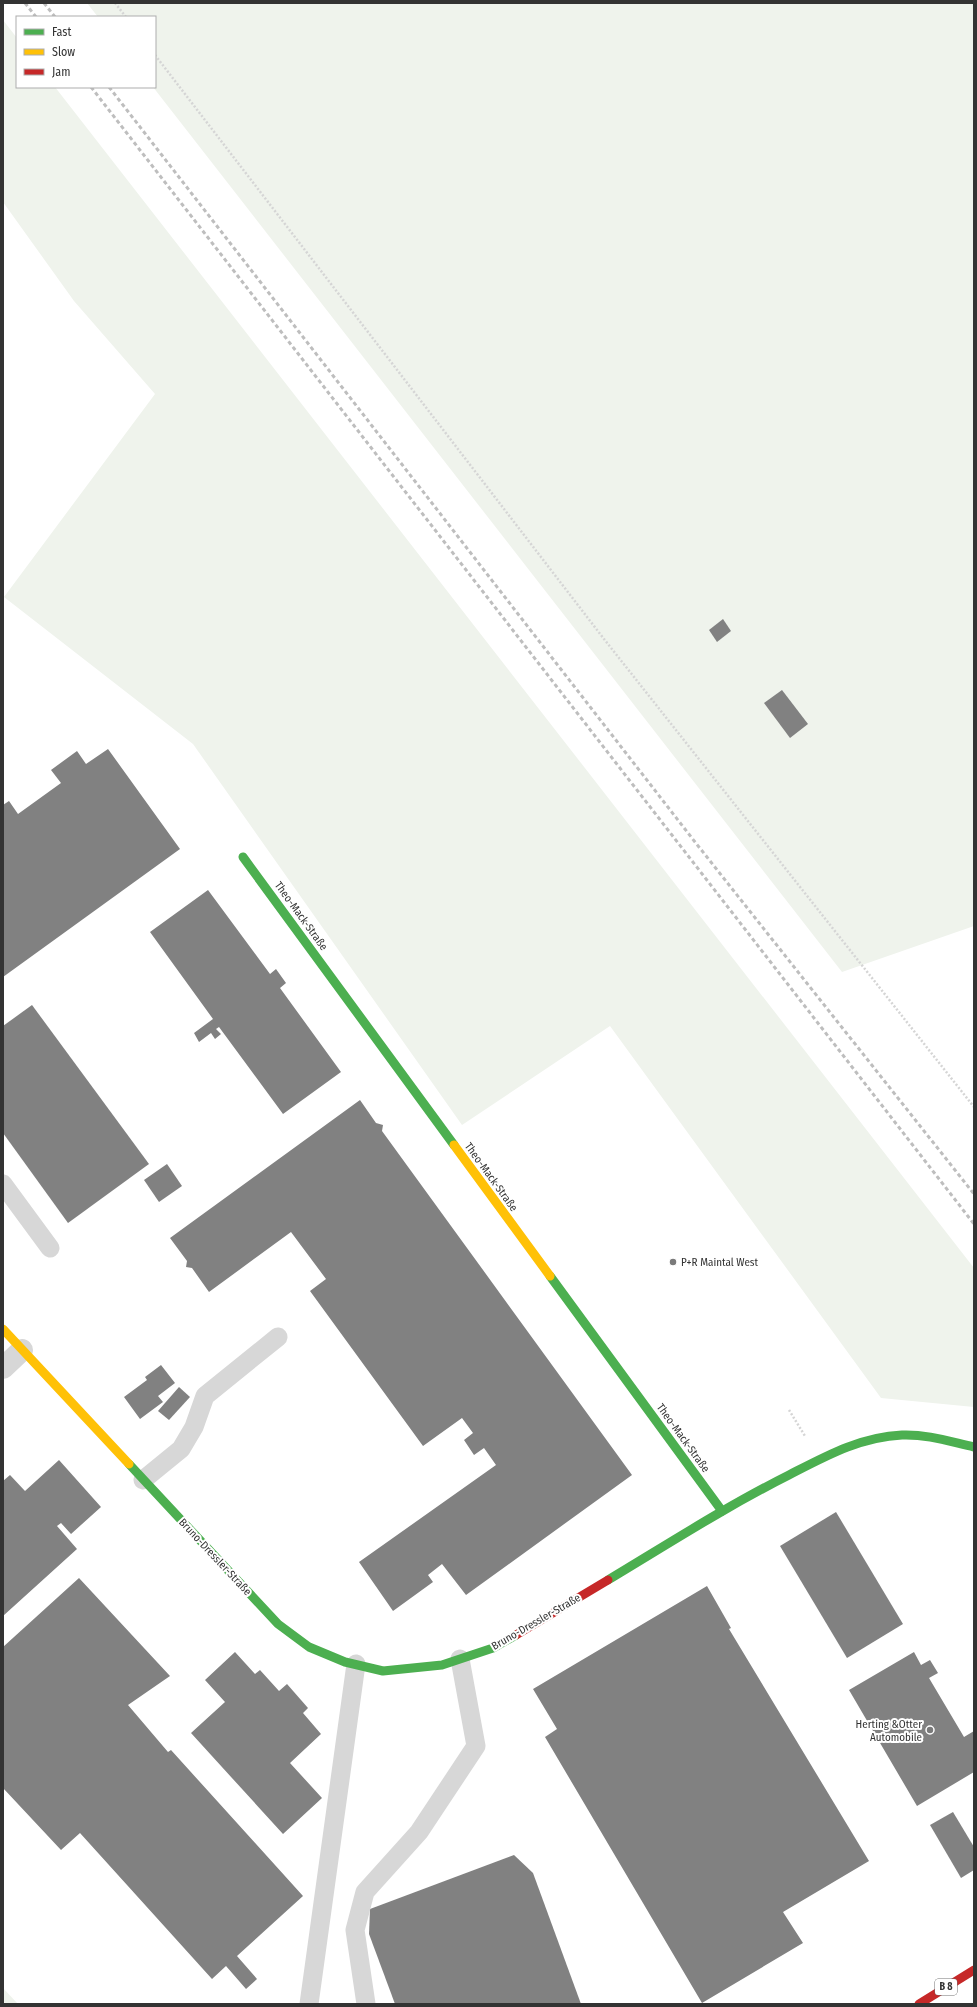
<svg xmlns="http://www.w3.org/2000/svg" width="977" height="2007" font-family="'Fira Sans Condensed',sans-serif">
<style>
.green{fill:#eff3ec}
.building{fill:#818181}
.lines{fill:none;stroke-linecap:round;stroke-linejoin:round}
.path{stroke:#d5d5d5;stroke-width:2.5;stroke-dasharray:2 2;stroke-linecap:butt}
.lane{stroke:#d7d7d7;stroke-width:19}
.street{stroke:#d7d7d7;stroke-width:22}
.fast{stroke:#4caf50;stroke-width:9}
.slow{stroke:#ffc107;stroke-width:9}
.jam{stroke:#c62828;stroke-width:9}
.rail{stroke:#bebebe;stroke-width:3;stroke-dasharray:4 3;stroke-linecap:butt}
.poi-dot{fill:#7a7a7a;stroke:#fff;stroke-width:1.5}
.labels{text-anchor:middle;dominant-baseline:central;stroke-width:4;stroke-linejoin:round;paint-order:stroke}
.shield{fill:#fff;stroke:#707070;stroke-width:1}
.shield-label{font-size:10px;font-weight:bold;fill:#333}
.street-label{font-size:11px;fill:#333;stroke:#fff}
.poi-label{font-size:11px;fill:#333;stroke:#fff;text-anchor:start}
</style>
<rect width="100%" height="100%" fill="#fff"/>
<g class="green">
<polygon points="87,3 974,3 974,926 842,972 153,87 155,87 155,17 98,17"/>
<polygon points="3,20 17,38 17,87 55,87 974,1268 974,1407 881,1398 610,1026 462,1125 193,744 4,597 155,394 74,301 3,202"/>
<polygon points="3,1988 18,2004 3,2004"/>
</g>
<g class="building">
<polygon points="723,619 731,631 717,642 709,630"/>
<polygon points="782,690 808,724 790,738 764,703"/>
<polygon points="108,749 180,849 3,977 3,805 9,801 18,814 61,783 51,770 77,751 86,764"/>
<polygon points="208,890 270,974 276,969 286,983 280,988 341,1072 283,1114 219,1027 216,1029 221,1034 215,1039 211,1033 199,1042 194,1033 213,1019 150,932"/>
<polygon points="32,1005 149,1164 68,1223 3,1133 3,1026"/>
<polygon points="360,1100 376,1123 383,1125 382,1131 632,1475 466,1595 442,1564 428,1575 433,1582 393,1611 359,1562 496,1465 484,1448 474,1455 464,1440 473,1433 462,1418 423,1446 310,1291 326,1279 291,1232 209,1292 192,1268 186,1267 187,1261 170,1238"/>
<polygon points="167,1164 182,1186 159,1202 144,1180"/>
<polygon points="161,1365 175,1383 158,1396 163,1402 140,1419 124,1397 147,1380 145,1377"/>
<polygon points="179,1387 190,1397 169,1420 158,1411"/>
<polygon points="59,1460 101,1507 71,1534 61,1523 57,1526 77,1549 3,1616 3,1481 10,1475 25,1491"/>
<polygon points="836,1512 903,1624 847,1658 780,1546"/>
<polygon points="79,1578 170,1676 128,1705 168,1752 171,1750 303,1896 237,1956 257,1979 246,1989 226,1966 212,1979 80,1833 61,1850 3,1788 3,1647"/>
<polygon points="707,1586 731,1628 729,1629 869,1861 783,1912 803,1943 702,2003 545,1737 557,1729 533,1689"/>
<polygon points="235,1652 255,1674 260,1670 279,1691 287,1684 308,1708 303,1713 321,1734 290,1763 322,1798 283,1834 191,1733 225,1702 205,1680"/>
<polygon points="914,1652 921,1665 930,1660 938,1673 929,1678 964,1737 974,1731 974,1772 917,1806 849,1690"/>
<polygon points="953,1812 974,1847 974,1870 961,1878 930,1825"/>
<polygon points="514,1855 533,1873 581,2004 395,2004 369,1934 370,1909"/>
</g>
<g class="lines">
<g class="path">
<polyline points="115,3 126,17"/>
<polyline points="155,55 604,639 974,1107"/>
<polyline points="789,1410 805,1436"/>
</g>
<g class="lane">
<polyline points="3,1184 50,1248"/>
<polyline points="143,1480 181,1449 194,1427 205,1396 278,1337"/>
<polyline points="309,2004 356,1664"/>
<polyline points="366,2004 355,1930 365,1892 419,1832 476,1746 460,1659"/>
</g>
<polyline class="street" points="3,1368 22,1350"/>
<g class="fast">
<polyline points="243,857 454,1145"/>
<polyline points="550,1276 722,1511"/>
<polyline points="129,1464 278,1624 309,1647 345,1662 383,1671 442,1665 493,1648 516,1635"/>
<path d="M 608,1580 C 668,1544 727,1506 789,1475 C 826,1456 860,1437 902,1435 C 927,1434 951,1442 974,1447"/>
</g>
<g class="slow">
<polyline points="454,1145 550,1276"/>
<polyline points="3,1329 129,1464"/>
</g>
<g class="jam">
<polyline points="516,1635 608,1580"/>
<polyline points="919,2004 974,1970"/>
</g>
<g class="rail">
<polyline points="25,3 36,17"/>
<polyline points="44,3 55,17"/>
<polyline points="91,87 974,1224"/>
<polyline points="109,87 695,842 974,1194"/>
</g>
</g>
<g class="poi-dot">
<circle cx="673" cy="1262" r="4"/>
<circle cx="930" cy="1730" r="4"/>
</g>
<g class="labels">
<rect class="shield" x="935" y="1979" width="22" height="16" rx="3"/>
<g class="shield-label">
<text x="946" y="1987">B 8</text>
</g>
<g class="street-label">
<text transform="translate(301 916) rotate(54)">Theo-Mack-Straße</text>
<text transform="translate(491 1177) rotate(54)">Theo-Mack-Straße</text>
<text transform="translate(683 1438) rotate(54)">Theo-Mack-Straße</text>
<text transform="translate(215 1557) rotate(47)">Bruno-Dressler-Straße</text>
<text transform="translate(536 1622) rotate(-30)">Bruno-Dressler-Straße</text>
</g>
<g class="poi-label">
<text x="681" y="1262">P+R Maintal West</text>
<text x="922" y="1724" text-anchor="end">Herting &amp;Otter<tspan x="922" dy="13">Automobile</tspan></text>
</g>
</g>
<rect width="977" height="2007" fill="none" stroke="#333333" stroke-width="8"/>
<rect x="16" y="16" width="140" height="72" fill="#ffffff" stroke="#adadad"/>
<rect x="24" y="29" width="20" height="6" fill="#4caf50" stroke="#adadad"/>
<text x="52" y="36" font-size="12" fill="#333333">Fast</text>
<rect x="24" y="49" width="20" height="6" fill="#ffc107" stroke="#adadad"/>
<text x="52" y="56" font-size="12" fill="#333333">Slow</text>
<rect x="24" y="69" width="20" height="6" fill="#c62828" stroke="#adadad"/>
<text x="52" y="76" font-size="12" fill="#333333">Jam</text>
</svg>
